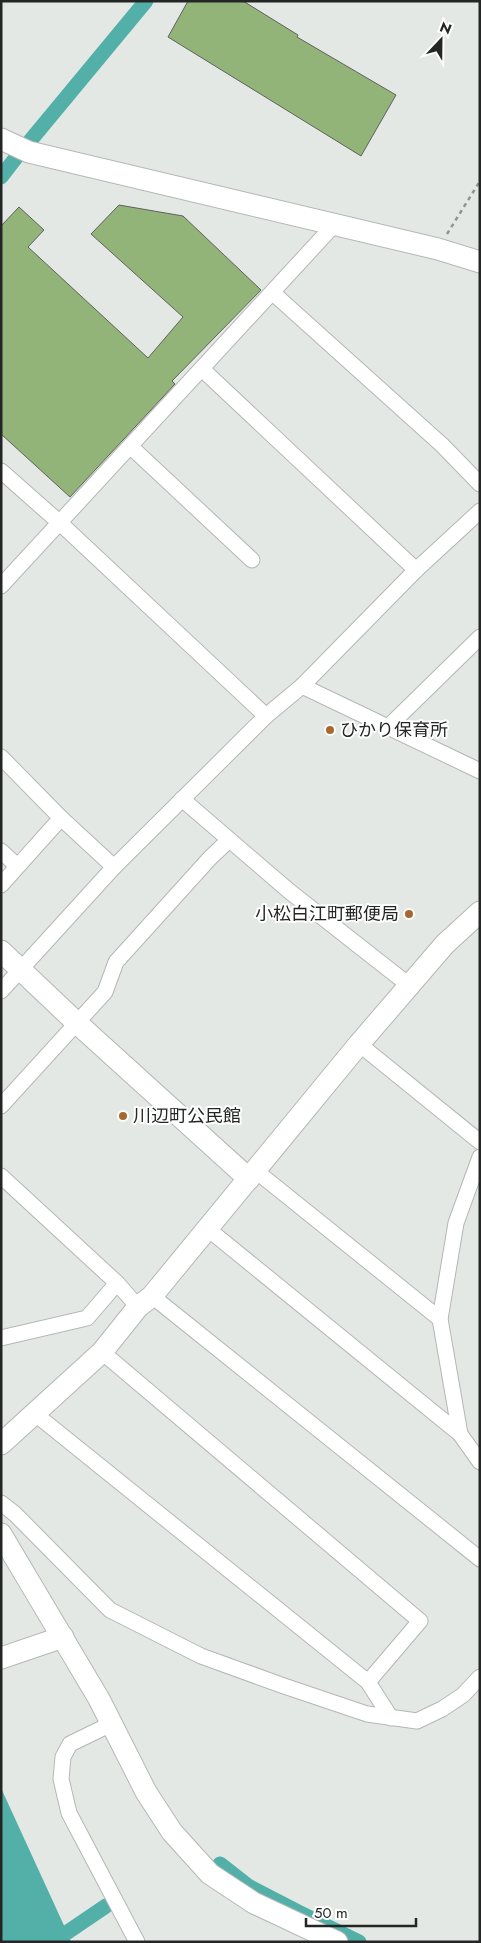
<svg xmlns="http://www.w3.org/2000/svg" width="481" height="1943" font-family="Jost,'Noto Sans JP',sans-serif">
<style>
.water{fill:#52b0a8}
.lines{fill:none;stroke-linecap:round;stroke-linejoin:round}
.canal{stroke:#52b0a8;stroke-width:15}
.building{fill:#92b479;stroke:#5f615e}
.street-casing{stroke:#b4b7b5;stroke-width:17}
.secondary-casing{stroke:#b4b7b5;stroke-width:23}
.path{stroke:#919492;stroke-width:2.5;stroke-dasharray:4 4;stroke-linecap:butt}
.street{stroke:#fff;stroke-width:15}
.secondary{stroke:#fff;stroke-width:21}
.poi-dot{fill:#a7672f;stroke:#fff;stroke-width:2}
.labels{text-anchor:middle;dominant-baseline:central;stroke-width:4;stroke-linejoin:round;paint-order:stroke}
.poi-label{font-size:18px;fill:#242625;stroke:#fff;text-anchor:start}
</style>
<rect width="100%" height="100%" fill="#e4e8e5"/>
<polygon class="water" points="1,1788 67,1932 71,1942 1,1942"/>
<g class="lines">
<g class="canal">
<polyline points="30,141 146,1"/>
<polyline points="1,177 18,155"/>
<polyline points="220,1864 248,1886 300,1913 359,1942"/>
<polyline points="53,1942 106,1906"/>
</g>
</g>
<g class="building">
<polygon points="188,1 243,1 298,35 297,37 396,95 361,156 168,37"/>
<polygon points="119,205 183,216 261,290 172,381 175,384 70,497 1,434 1,226 19,207 44,230 28,247 148,358 183,317 91,234"/>
</g>
<g class="lines">
<g class="street-casing">
<g id="street">
<polyline points="273,293 442,445 480,484"/>
<polyline points="202,369 416,570"/>
<polyline points="130,446 252,560"/>
<polyline points="1,471 60,523 266,716"/>
<polyline points="1,586 334,225"/>
<polyline points="302,686 480,771"/>
<polyline points="388,727 480,637"/>
<polyline points="1,757 61,818 114,867"/>
<polyline points="182,799 289,891 410,986"/>
<polyline points="1,851 17,866"/>
<polyline points="1,885 61,818"/>
<polyline points="1,991 114,867 266,716 302,686 416,570 480,511"/>
<polyline points="359,1044 480,1142"/>
<polyline points="1,1106 105,992 116,962 210,858 229,840"/>
<polyline points="480,1157 456,1223 440,1319 460,1434 480,1462"/>
<polyline points="256,1171 440,1319"/>
<polyline points="1,1176 117,1283 138,1307"/>
<polyline points="208,1229 460,1434"/>
<polyline points="152,1296 480,1559"/>
<polyline points="1,1338 87,1318 117,1283"/>
<polyline points="102,1352 420,1621 368,1682"/>
<polyline points="34,1413 368,1682 391,1718"/>
<polyline points="1,1503 15,1514 110,1610 201,1656 284,1686 367,1714 417,1721 442,1709 463,1695 480,1677"/>
<polyline points="111,1724 70,1744 63,1757 61,1779 69,1813 137,1942"/>
</g>
</g>
<g class="secondary-casing">
<g id="secondary">
<polyline points="1,139 29,152 438,249 480,262"/>
<polyline points="1,951 78,1024 249,1179"/>
<polyline points="1,1444 102,1352 138,1307 152,1296 359,1044 445,944 480,912"/>
<polyline points="1,1534 99,1699 146,1792 172,1832 210,1874 254,1903 337,1942"/>
<polyline points="1,1658 63,1637"/>
</g>
</g>
<polyline class="path" points="447,234 480,181"/>
<use href="#street" class="street"/>
<use href="#secondary" class="secondary"/>
</g>
<g class="poi-dot">
<circle cx="330" cy="730" r="5"/>
<circle cx="409" cy="914" r="5"/>
<circle cx="123" cy="1116" r="5"/>
</g>
<g class="labels">
<g class="poi-label">
<text x="340" y="730">ひかり保育所</text>
<text x="399" y="914" text-anchor="end">小松白江町郵便局</text>
<text x="133" y="1116">川辺町公民館</text>
</g>
</g>
<rect width="481" height="1943" fill="none" stroke="#242625" stroke-width="5"/>
<g transform="translate(441 40) rotate(22)" stroke="#ffffff" stroke-width="4" paint-order="stroke">
<path d="M0-4L9 19L0 12L-9 19Z" fill="#242625"/>
<text y="-8" font-size="14" font-weight="bold" text-anchor="middle" fill="#242625">N</text>
</g>
<path d="M306 1918v8h110v-8" fill="none" stroke="#242625" stroke-width="2.5"/>
<text x="314" y="1918" font-size="15" fill="#242625" stroke="#ffffff" stroke-width="4" paint-order="stroke">50 m</text>
</svg>
